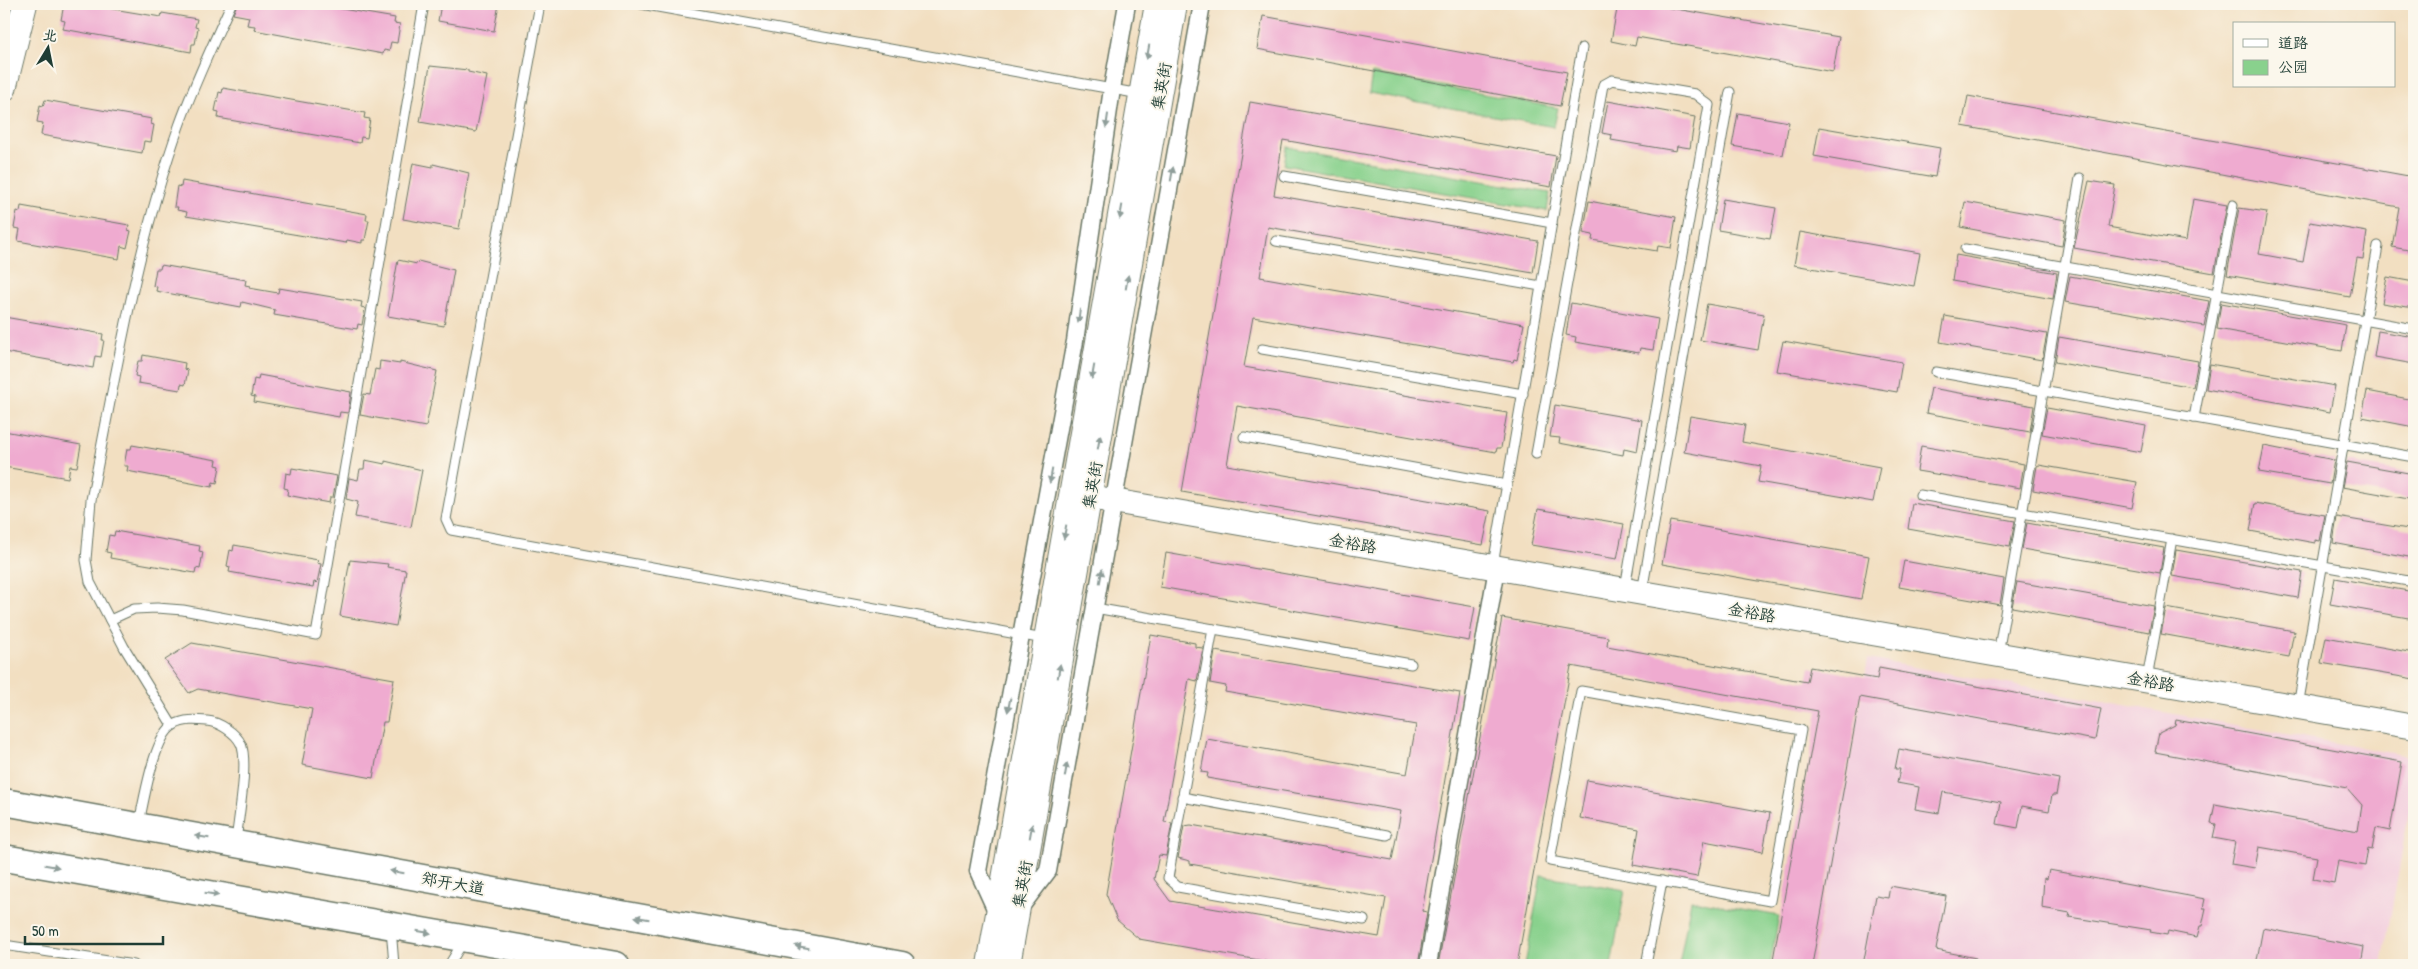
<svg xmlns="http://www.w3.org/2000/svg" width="2418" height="969" font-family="'Patrick Hand','LXGW WenKai TC',sans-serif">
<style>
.built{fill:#f3cfde}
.green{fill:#89d18d;stroke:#548760}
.building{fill:#efabd0}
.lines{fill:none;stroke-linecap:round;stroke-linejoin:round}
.lane-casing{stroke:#697665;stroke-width:11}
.street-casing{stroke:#697665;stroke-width:19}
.secondary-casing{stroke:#697665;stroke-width:26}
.primary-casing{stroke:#697665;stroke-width:29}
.lane{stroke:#fff;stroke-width:9}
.street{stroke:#fff;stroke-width:16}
.secondary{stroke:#fff;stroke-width:24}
.primary{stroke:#fff;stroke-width:26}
.oneway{fill:#8f9e9a}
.labels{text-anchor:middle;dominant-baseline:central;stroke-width:4;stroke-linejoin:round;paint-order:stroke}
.street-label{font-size:16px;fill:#1f3d34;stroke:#fbf7ec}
</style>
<rect width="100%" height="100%" fill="#fbf7ec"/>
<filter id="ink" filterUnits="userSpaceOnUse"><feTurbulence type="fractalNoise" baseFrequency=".02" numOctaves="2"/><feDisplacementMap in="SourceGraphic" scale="10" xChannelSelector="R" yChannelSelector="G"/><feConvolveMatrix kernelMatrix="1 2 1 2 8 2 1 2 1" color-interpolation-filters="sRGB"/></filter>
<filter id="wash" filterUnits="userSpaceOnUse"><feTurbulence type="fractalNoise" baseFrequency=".0096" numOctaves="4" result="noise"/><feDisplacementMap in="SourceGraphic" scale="20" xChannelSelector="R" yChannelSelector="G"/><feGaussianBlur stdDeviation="1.12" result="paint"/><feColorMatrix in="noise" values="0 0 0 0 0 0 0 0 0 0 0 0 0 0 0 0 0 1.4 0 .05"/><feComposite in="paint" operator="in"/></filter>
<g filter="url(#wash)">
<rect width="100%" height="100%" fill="#f2dfc1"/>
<polygon class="built" points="1868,659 2414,757 2414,784 2382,965 1813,965"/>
<g class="green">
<polygon points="1372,73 1558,108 1554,127 1369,93"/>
<polygon points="1287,147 1550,193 1547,211 1284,165"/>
<polygon points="1541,875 1625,890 1611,965 1525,965"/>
<polygon points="1691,900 1779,916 1770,965 1679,965"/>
</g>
<g id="blocks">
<g class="building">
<polygon points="64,4 108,4 107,8 161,17 162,13 197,19 195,27 198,28 195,44 192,44 191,52 63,29 65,21 61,20"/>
<polygon points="237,4 313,4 395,18 394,23 400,24 397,43 391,42 389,51 384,50 383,54 254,30 255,26 247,25 249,17 233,14"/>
<polygon points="441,4 499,4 494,31 438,21"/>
<polygon points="1618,4 1647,4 1839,37 1833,72 1637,37 1635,46 1611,41"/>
<polygon points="1263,16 1567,72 1560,106 1257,49"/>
<polygon points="430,66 468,70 468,72 487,76 476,132 420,122"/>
<polygon points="223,88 365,113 364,118 370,119 367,138 361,137 360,143 218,118 219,112 215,111 219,92 222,93"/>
<polygon points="1968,96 2414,177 2414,251 2392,247 2399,207 1962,126"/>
<polygon points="45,100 152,119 151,124 154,125 151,142 144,141 142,153 41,135 43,123 37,122 40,105 43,106"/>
<polygon points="1608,101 1695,117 1690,148 1677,146 1676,151 1611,140 1612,135 1602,133"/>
<polygon points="1250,102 1556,156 1551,187 1283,140 1274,195 1538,241 1533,273 1268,227 1260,277 1524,324 1517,360 1514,359 1513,362 1253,317 1244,367 1507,413 1501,448 1497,448 1496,452 1237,406 1227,465 1490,511 1483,545 1182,492"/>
<polygon points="1738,113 1789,122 1783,155 1732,146"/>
<polygon points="1819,127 1940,148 1935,177 1814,156"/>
<polygon points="413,163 433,167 433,164 469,173 459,229 403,219"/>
<polygon points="182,181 367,214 366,220 369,220 365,240 362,240 362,243 347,240 346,243 186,216 187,212 177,210 178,207 174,207 177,186 181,187"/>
<polygon points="2089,181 2115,185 2108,227 2186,241 2193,199 2227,205 2214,273 2074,248"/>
<polygon points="1723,199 1776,208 1770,239 1718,230"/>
<polygon points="1589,201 1676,217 1671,248 1658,246 1657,251 1592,240 1593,235 1583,233"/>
<polygon points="1965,202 2066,220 2062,246 1960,227"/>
<polygon points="21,206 129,225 128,230 131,231 127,248 121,246 119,259 18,241 20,229 14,228 17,211 20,212"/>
<polygon points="2239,208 2267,212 2259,254 2303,262 2310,222 2367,232 2363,259 2357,258 2350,297 2227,275"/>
<polygon points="1800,232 1920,253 1914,286 1794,265"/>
<polygon points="1956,255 2057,273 2053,299 1952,281"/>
<polygon points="398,260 417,264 418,261 454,270 444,326 388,316"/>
<polygon points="161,265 246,280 245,285 250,286 249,288 278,293 279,288 362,302 361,307 365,308 362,325 358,324 357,329 274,315 275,310 242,302 241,307 156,291 157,287 153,286 156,269 160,269"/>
<polygon points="2070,276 2209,301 2204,326 2065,302"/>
<polygon points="2387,277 2414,282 2414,308 2382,303"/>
<polygon points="1571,303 1658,319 1653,350 1640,348 1639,353 1575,342 1576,337 1566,335"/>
<polygon points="2221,303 2346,325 2342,351 2217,329"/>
<polygon points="1707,304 1764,314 1758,350 1700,340"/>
<polygon points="1945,316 2047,334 2042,360 1940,342"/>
<polygon points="4,317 103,334 102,340 104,340 101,357 95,356 93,368 4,352"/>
<polygon points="2378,331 2414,337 2414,364 2374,357"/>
<polygon points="2059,337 2198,361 2193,387 2055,362"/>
<polygon points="1783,341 1902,362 1897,392 1777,371"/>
<polygon points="143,355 185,363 184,369 188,370 185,385 181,384 180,390 138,383 139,377 135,376 138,361 142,361"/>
<polygon points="380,361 400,364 400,362 437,371 426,427 360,415 364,394 370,395 375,369 379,370"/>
<polygon points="2210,364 2335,386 2330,412 2206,389"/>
<polygon points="259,375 351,392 348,413 340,412 339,417 254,402 255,397 251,396 254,379 258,380"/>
<polygon points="1931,388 2034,406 2030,432 1926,413"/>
<polygon points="2367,391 2414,400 2414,427 2362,417"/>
<polygon points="1555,405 1642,420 1637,452 1624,449 1623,455 1559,443 1560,438 1550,437"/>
<polygon points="2047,408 2146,426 2141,452 2042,434"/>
<polygon points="1690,416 1745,425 1742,442 1880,467 1873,502 1758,482 1761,466 1684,452"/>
<polygon points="4,431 81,445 77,467 70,466 68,478 4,467"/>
<polygon points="132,445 217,460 216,465 220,466 217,483 213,482 212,487 127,471 128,466 124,466 127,449 131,449"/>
<polygon points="1921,446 2024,464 2020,488 1917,471"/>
<polygon points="2264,446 2334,460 2330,484 2259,472"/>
<polygon points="365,460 385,464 385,461 422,470 411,527 355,517 358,502 346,499 349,478 358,480 360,469 364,469"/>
<polygon points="2347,462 2414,474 2414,500 2342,487"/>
<polygon points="2039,465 2137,482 2132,508 2033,490 2037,466"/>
<polygon points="292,468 337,476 333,497 330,497 329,503 287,495 288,489 284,488 286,473 291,474"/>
<polygon points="1912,503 2015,521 2010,547 1908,529"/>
<polygon points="2255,503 2325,515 2320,541 2315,540 2315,543 2250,531"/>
<polygon points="1538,509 1624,524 1617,559 1531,545"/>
<polygon points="2337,517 2414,530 2414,558 2333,543"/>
<polygon points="1670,521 1869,556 1861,599 1662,564"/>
<polygon points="2027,523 2164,548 2160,573 2022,549"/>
<polygon points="115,531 200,546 199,551 203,552 200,569 196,568 195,573 110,558 111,553 106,552 109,535 114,536"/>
<polygon points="234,545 318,560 317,563 321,564 317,583 314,582 313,587 229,572 230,567 227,566 230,550 233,551"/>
<polygon points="2176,550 2302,572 2298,598 2172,576"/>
<polygon points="1166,553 1475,607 1469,641 1160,587"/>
<polygon points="350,560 388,564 387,567 406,570 396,626 340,616"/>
<polygon points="1904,561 2004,579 2000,605 1899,587"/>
<polygon points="2335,578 2414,592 2414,619 2330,604"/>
<polygon points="2017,582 2154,606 2149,632 2012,607"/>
<polygon points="2166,608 2294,631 2289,657 2161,634"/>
<polygon points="1502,618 1608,637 1607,646 1807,682 1810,667 1877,679 1879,668 2101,709 2095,740 1860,697 1812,965 1772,965 1818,711 1571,666 1517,965 1438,965"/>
<polygon points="1151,635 1195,643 1195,647 1203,648 1197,681 1189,679 1164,822 1172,823 1166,856 1159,855 1154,879 1170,901 1379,937 1386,898 1190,864 1190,861 1178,858 1184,826 1191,825 1392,860 1401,811 1207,778 1208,773 1201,772 1207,739 1407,774 1416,725 1225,692 1226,686 1210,683 1215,651 1460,693 1422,911 1427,912 1418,965 1287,965 1139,939 1117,920 1106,894"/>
<polygon points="2326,637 2414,653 2414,679 2321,663"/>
<polygon points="192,643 394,679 387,722 383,722 373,778 302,765 312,709 198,689 189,693 165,660"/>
<polygon points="2176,720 2402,762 2390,831 2376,828 2372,850 2368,849 2365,866 2338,861 2334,883 2313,879 2317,857 2259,847 2255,868 2231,864 2235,842 2213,838 2216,824 2211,823 2215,804 2358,831 2362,805 2347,788 2155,752 2159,733 2175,725"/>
<polygon points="1899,749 2059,779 2056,795 2052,795 2049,811 2022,806 2018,828 1997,824 2001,802 1943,792 1939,813 1915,809 1919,787 1897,783 1900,769 1895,769"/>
<polygon points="1587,780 1770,813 1763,852 1704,841 1697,877 1633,865 1639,829 1580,818"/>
<polygon points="2049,870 2205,899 2203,908 2206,908 2202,926 2200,926 2197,937 2168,931 2167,935 2150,932 2151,930 2069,917 2070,913 2042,908 2044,878 2047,879"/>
<polygon points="1890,886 1946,896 1936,950 1976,958 1975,965 1863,965 1876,896 1888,898"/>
<polygon points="2263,928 2364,947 2361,965 2256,965"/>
</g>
</g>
</g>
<g filter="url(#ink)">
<use href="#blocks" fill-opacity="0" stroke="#697665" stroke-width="1"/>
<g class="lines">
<g class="lane-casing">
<g id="lane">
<polyline points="540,4 446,519 451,530 1044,639"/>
<polyline points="641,4 1140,94"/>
<polyline points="1284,176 1552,223"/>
<polyline points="1276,241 1541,286"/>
<polyline points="1965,249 2414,329"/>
<polyline points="1262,349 1523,394"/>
<polyline points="1936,372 2414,457"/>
<polyline points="2194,418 2233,205"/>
<polyline points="1244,437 1507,485"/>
<polyline points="1536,454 1603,85 1612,80 1695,94 1709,105 1625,588"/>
<polyline points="1920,495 2414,582"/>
<polyline points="1493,565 1582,48"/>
<polyline points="1642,592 1730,92"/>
<polyline points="1095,608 1411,664"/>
<polyline points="110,620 134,609 157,608 183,610 316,635 424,4"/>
<polyline points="1213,629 1168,878 1178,887 1364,920"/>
<polyline points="1998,654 2080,178"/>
<polyline points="2147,679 2172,539"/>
<polygon points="1581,691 1801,730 1770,901 1550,861"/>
<polyline points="2298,706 2378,246"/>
<path d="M 172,725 L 124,647 L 90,582 L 86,560 L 91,500 C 116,375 136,247 179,126 C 194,84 213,44 231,4"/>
<polyline points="1182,797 1387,835"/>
<path d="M 139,823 C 144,801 154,735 174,725 C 184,719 196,720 207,721 C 219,722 236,733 241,744 C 249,762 238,820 236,842"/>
<polyline points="391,928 394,965"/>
<polyline points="4,945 134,965"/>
<polyline points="449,965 463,942"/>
<polyline points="1646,965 1662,881"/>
</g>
</g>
<g class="street-casing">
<g id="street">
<polyline points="1020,908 1048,871 1202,4"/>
<polyline points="998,915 978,871 1075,341 1112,89 1127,4"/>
<polyline points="1428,965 1497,568"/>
</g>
</g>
<g class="secondary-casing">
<g id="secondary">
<polyline points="4,89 25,4"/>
<polyline points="1090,497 2414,727"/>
<polyline points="989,965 1157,4"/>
<polyline points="1008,965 1175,4"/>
</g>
</g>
<g class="primary-casing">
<g id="primary">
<polyline points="4,802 902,965"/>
<polyline points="4,858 616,965"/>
</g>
</g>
<use href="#lane" class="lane"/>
<use href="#street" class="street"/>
<use href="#secondary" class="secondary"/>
<use href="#primary" class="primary"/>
</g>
<defs><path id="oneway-solid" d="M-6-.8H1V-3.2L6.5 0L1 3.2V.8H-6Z" transform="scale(1.25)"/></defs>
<g class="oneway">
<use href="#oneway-solid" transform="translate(1148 52) rotate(100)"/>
<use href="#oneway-solid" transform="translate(1107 121) rotate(98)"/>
<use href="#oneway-solid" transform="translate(1172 174) rotate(-80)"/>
<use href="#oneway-solid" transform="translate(1121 212) rotate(100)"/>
<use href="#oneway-solid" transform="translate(1127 282) rotate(-80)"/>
<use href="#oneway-solid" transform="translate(1079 316) rotate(98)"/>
<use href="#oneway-solid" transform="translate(1093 372) rotate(100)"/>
<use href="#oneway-solid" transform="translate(1099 442) rotate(-80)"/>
<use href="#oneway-solid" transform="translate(1051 476) rotate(100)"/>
<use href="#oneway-solid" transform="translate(1065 532) rotate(100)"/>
<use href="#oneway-solid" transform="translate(1101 576) rotate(-80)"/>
<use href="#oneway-solid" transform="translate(1059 671) rotate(-80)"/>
<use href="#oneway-solid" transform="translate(1009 705) rotate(101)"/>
<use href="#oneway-solid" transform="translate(1066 770) rotate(-80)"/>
<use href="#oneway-solid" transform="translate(1031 831) rotate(-80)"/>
<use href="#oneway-solid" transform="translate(202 837) rotate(-170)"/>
<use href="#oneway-solid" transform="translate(52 866) rotate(10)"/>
<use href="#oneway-solid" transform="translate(397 872) rotate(-170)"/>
<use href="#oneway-solid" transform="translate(212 894) rotate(10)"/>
<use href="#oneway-solid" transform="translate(642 918) rotate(-170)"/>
<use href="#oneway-solid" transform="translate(424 932) rotate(10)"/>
<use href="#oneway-solid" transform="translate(802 947) rotate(-170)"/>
</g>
</g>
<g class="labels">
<g class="street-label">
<text transform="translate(1161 86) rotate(-80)">集英街</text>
<text transform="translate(1092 485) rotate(-80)">集英街</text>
<text transform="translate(1353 543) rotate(10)">金裕路</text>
<text transform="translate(1752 612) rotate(10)">金裕路</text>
<text transform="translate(2151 681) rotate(10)">金裕路</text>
<text transform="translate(453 883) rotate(10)">郑开大道</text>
<text transform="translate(1022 884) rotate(-80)">集英街</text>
</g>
</g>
<rect width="2418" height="969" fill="none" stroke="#fbf7ec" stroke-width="20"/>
<rect x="2233" y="22" width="162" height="65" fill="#fbf7ec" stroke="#a3ada2"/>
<rect x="2243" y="39" width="25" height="8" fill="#ffffff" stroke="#a3ada2"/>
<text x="2278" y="48" font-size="15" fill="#1f3d34">道路</text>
<rect x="2243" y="60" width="25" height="15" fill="#89d18d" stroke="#a3ada2"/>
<text x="2278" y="72" font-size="15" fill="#1f3d34">公园</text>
<g transform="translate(48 48) rotate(10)" stroke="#fbf7ec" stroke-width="4" paint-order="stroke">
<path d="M0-4L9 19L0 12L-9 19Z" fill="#1f3d34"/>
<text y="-8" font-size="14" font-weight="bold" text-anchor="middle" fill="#1f3d34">北</text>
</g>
<path d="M25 936v8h138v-8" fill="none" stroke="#1f3d34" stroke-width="2.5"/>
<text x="32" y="936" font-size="15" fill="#1f3d34" stroke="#fbf7ec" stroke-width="4" paint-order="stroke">50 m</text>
</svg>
